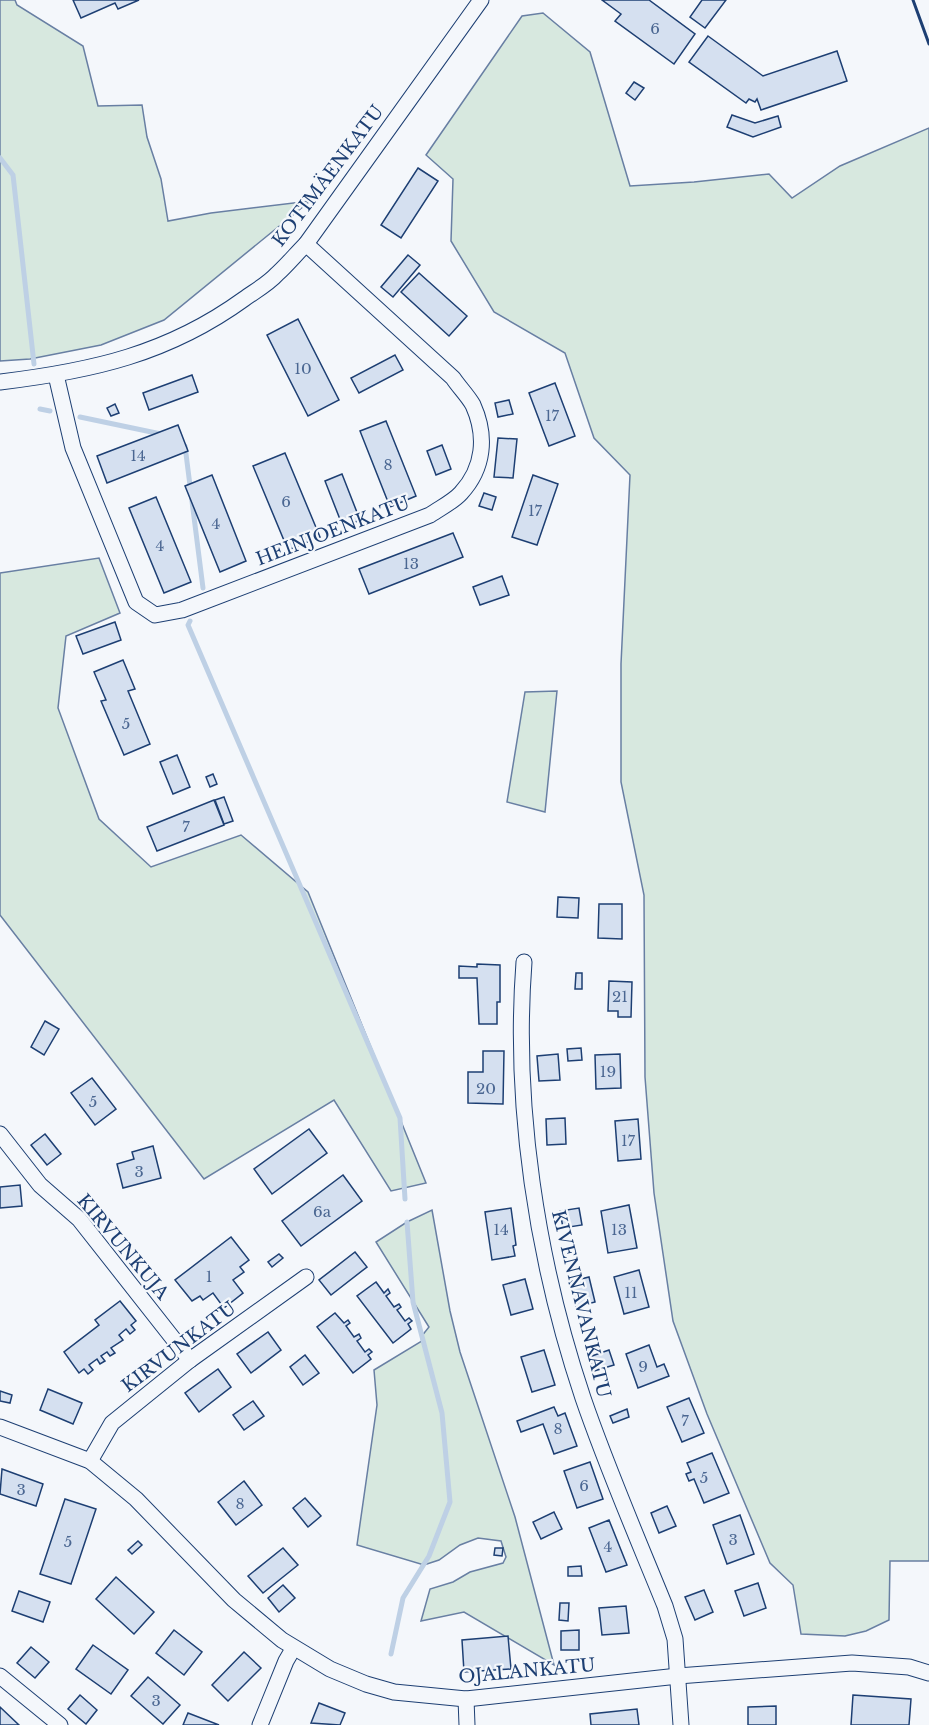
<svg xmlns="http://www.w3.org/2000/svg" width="929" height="1725" font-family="'Libre Baskerville',serif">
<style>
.green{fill:#d7e8df;stroke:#687fa3;stroke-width:1.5}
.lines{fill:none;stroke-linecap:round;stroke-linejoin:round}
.stream{stroke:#bed0e5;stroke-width:5}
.building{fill:#d5e0f0;stroke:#1d3f73;stroke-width:1.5}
.minor-casing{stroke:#1d3f73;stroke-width:17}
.minor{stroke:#f4f7fb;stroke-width:15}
.wall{stroke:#1d3f73;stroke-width:3}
.labels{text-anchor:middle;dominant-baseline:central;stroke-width:4.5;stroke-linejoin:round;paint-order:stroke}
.number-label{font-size:15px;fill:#4b6792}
.street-label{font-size:18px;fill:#1d3f73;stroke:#f4f7fb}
</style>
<rect width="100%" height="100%" fill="#f4f7fb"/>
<g class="green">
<polygon points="0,0 15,0 17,5 83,46 98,106 142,105 147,137 161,179 168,221 211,213 310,201 164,320 101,345 30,359 0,361"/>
<polygon points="543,13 590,52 630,186 694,182 769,174 792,198 840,166 929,128 929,1561 890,1561 889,1620 866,1631 845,1636 801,1634 793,1585 770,1563 707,1414 673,1321 654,1193 645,1077 644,895 621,782 621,664 630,475 594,438 565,353 494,312 451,241 453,179 426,155 522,16"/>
<polygon points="99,558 120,613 66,636 58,708 99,819 151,867 241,835 308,892 426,1183 391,1191 334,1100 204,1179 0,915 0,573"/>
<polygon points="557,691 545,812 507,802 525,692"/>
<polygon points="432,1210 450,1311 460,1352 515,1517 554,1665 464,1612 421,1621 430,1589 453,1582 470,1572 503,1563 506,1557 501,1541 478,1538 460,1545 439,1560 424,1565 357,1545 377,1405 374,1370 422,1341 421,1337 429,1327 376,1242 407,1222"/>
</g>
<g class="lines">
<g class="stream">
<polyline points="0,158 13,175 34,364"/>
<polyline points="40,409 50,411"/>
<polyline points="80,417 161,434"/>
<polyline points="185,446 203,588"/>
<polyline points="190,621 188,625 400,1118 405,1199"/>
<polyline points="391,1654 403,1598 429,1556 450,1502 442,1413 413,1302 407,1222"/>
</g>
</g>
<g class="building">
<polygon points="73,0 139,0 118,9 115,3 81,18"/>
<polygon points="602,0 649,0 695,34 674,64 615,21 621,14"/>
<polygon points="702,0 726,0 705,28 690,17"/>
<polygon points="708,36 763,76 837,51 847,81 761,110 757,99 755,102 749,99 746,103 689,62"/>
<polygon points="634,82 644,88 635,100 626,93"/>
<polygon points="732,115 755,123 778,116 781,127 753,137 727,127"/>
<polygon points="418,168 438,181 401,238 381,225"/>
<polygon points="408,255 420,265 393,297 381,287"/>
<polygon points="419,273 467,316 449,336 401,292"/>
<polygon points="298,319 339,400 308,416 267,335"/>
<polygon points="395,355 403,370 359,393 351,378"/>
<polygon points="192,375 198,392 149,410 143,393"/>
<polygon points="555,383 575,436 549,446 529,393"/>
<polygon points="509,400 513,414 498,417 495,403"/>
<polygon points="115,404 119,413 111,416 107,408"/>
<polygon points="386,421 416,496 390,507 360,431"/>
<polygon points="178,425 188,451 107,483 97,456"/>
<polygon points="498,438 517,439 513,478 494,477"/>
<polygon points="442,445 451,469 436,475 427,451"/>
<polygon points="285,453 320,537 288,550 253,466"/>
<polygon points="342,474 360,520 343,527 325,481"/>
<polygon points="212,475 246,561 220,572 185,486"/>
<polygon points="533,475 558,484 537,545 512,537"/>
<polygon points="484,493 496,497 492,510 479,506"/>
<polygon points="156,497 191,582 164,593 129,508"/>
<polygon points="453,533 463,557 369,594 359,569"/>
<polygon points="502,576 509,595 480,605 473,587"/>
<polygon points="115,622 121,640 83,654 76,636"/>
<polygon points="123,660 135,689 128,691 150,744 124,755 101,701 106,700 94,672"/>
<polygon points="177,755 190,787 173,794 160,762"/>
<polygon points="213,774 217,784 210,787 206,777"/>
<polygon points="224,797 233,821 224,824 215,800"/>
<polygon points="214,800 224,825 157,851 147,827"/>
<polygon points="558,897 579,898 578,918 557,917"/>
<polygon points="599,904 622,904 622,939 598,938"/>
<polygon points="477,964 500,965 500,1002 497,1002 497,1024 479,1024 477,978 459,978 459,966 477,967"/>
<polygon points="576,973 582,973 582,989 575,989"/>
<polygon points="609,981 632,982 631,1017 618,1017 618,1011 608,1011"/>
<polygon points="45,1021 59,1029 44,1055 31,1047"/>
<polygon points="581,1048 582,1060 568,1061 567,1049"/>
<polygon points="483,1051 504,1051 503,1104 468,1103 468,1072 483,1072"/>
<polygon points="558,1054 560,1080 539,1081 537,1056"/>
<polygon points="620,1054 621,1088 596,1089 595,1055"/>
<polygon points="92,1078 116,1109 95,1125 71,1093"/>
<polygon points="565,1118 566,1144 547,1145 546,1119"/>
<polygon points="638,1119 641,1159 618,1161 615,1121"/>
<polygon points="309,1129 327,1153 272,1194 254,1169"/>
<polygon points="45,1134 61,1154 47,1165 31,1145"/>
<polygon points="153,1146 161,1178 123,1188 117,1164 134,1159 132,1152"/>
<polygon points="343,1175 362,1201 301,1246 282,1221"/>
<polygon points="20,1185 22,1206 0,1208 0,1187"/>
<polygon points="629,1205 637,1248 608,1253 601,1211"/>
<polygon points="511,1208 516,1245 513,1246 515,1256 492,1260 485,1212"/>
<polygon points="579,1208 582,1225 563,1228 560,1211"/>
<polygon points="231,1237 249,1260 240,1267 244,1272 233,1280 243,1293 224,1308 213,1293 203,1300 200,1296 192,1301 175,1280"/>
<polygon points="355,1252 367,1267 331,1295 319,1280"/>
<polygon points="279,1254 283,1258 272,1267 268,1262"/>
<polygon points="639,1270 649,1307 624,1314 614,1277"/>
<polygon points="589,1277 595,1302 576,1307 569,1282"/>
<polygon points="525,1279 533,1309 511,1315 503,1285"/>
<polygon points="376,1282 384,1293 388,1289 390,1293 386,1296 394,1307 399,1304 401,1307 397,1310 405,1321 409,1318 412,1321 408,1324 411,1329 393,1343 357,1296"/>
<polygon points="120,1301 136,1321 131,1325 135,1330 130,1334 126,1329 119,1335 123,1340 111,1348 115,1353 110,1356 107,1352 101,1356 105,1361 100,1364 97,1359 89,1365 93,1370 88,1374 84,1369 79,1373 64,1352 99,1325 95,1320"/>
<polygon points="335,1313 344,1323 348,1320 350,1323 346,1326 354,1337 359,1334 361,1338 357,1341 365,1352 369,1349 372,1352 368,1355 371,1359 353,1373 317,1327"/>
<polygon points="268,1332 281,1350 251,1373 237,1354"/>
<polygon points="649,1345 657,1367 664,1364 669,1376 638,1388 626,1354"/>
<polygon points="544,1350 555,1385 532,1392 521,1357"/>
<polygon points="609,1350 614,1365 594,1371 589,1357"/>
<polygon points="305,1355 319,1373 303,1385 290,1367"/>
<polygon points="218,1369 231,1387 199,1412 185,1393"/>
<polygon points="48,1389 82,1403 73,1424 40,1410"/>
<polygon points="0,1391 12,1395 10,1403 0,1401"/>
<polygon points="689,1398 704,1433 682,1442 667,1407"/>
<polygon points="253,1401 264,1416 244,1430 233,1415"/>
<polygon points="554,1407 558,1416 565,1413 577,1446 554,1454 543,1424 521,1432 517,1421"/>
<polygon points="627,1409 629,1417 613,1423 610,1416"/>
<polygon points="712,1453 729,1493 704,1503 694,1479 689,1481 686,1474 691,1472 687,1463"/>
<polygon points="590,1462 603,1499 577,1508 564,1471"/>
<polygon points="2,1469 43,1484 36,1506 0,1494"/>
<polygon points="244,1481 262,1505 236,1525 218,1502"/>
<polygon points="305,1498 321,1516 308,1527 293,1508"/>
<polygon points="65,1499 96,1509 71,1584 40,1574"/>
<polygon points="667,1506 676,1526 659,1533 651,1513"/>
<polygon points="554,1512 562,1529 541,1539 533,1522"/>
<polygon points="740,1515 754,1554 727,1564 713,1525"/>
<polygon points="609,1520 627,1565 606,1572 589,1528"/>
<polygon points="138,1541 142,1545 132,1554 128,1550"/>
<polygon points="283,1548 298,1565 263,1593 248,1576"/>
<polygon points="495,1548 503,1548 502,1556 494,1555"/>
<polygon points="581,1566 582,1576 568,1576 568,1567"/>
<polygon points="116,1577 154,1612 134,1634 96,1599"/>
<polygon points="758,1583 766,1608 744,1616 735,1591"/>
<polygon points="283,1585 295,1598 279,1612 268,1598"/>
<polygon points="704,1590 713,1612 695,1620 685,1597"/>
<polygon points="19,1591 50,1602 43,1622 12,1611"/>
<polygon points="560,1603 569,1603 568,1621 559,1620"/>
<polygon points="626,1606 629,1633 602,1635 599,1608"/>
<polygon points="174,1630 202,1652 184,1675 156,1653"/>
<polygon points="579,1630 579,1650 561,1650 561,1631"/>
<polygon points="508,1636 511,1669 464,1672 462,1640"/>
<polygon points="93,1645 128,1670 111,1694 76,1669"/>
<polygon points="31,1647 49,1662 35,1678 17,1663"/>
<polygon points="244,1652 261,1668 228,1701 212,1685"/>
<polygon points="148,1677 180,1705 163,1724 131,1696"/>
<polygon points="80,1695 97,1710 86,1724 68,1709"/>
<polygon points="853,1695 911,1699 909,1725 851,1725"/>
<polygon points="319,1703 345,1713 340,1725 311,1723"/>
<polygon points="776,1706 776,1725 748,1725 748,1707"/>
<polygon points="0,1707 19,1725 0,1725"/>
<polygon points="637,1709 639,1725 591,1725 590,1714"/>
<polygon points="188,1713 219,1725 183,1725"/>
</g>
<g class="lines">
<g class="minor-casing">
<g id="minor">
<path d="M 56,375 L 73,448 L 136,602 L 155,615 L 182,610 L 430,515 C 440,508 453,502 461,493 C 484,468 487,436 473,405 C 468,396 459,387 453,378 L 306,244"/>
<path d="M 0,382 C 92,371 168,354 244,299 C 255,291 268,284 277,274 C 287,265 296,254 306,244 L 481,0"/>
<path d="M 524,962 C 513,1106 537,1261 583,1398 C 607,1468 637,1537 665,1606 L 675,1639 L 681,1725"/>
<polyline points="0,1134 40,1185 79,1219 190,1360"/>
<polyline points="0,1427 90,1461 136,1499 234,1600 282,1640 330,1669 366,1684 394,1692 466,1699 678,1676 852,1663 909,1667 929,1673"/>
<polyline points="90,1461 112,1423 190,1360 306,1277"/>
<polyline points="0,1676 60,1725"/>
<polyline points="466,1699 467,1725"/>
<polyline points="260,1725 286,1661 293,1649"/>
</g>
</g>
<use href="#minor" class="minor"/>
<polyline class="wall" points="913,0 929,44"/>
</g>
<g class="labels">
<g class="number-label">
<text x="655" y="28">6</text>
<text x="303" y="368">10</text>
<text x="552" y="415">17</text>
<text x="138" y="455">14</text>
<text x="388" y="464">8</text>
<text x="286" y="501">6</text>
<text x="535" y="510">17</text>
<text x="216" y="523">4</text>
<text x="160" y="545">4</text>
<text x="411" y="563">13</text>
<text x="126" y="723">5</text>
<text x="186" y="826">7</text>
<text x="620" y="996">21</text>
<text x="608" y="1071">19</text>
<text x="486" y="1088">20</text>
<text x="93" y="1101">5</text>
<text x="628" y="1140">17</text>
<text x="139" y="1171">3</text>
<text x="322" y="1211">6a</text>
<text x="501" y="1229">14</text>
<text x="619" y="1229">13</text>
<text x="209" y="1276">1</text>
<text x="631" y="1292">11</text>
<text x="643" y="1366">9</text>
<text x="685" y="1420">7</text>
<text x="558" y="1428">8</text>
<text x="704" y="1477">5</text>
<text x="584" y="1485">6</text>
<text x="21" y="1489">3</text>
<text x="240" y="1503">8</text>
<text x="733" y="1539">3</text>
<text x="68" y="1541">5</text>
<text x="608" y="1546">4</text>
<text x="156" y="1700">3</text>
</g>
<g class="street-label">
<text transform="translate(328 176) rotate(-53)">KOTIMÄENKATU</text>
<text transform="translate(333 531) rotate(-21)">HEINJOENKATU</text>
<text transform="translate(123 1247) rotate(50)">KIRVUNKUJA</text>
<text transform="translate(581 1304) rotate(76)">KIVENNAVANKATU</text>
<text transform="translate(179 1347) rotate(-37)">KIRVUNKATU</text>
<text transform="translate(527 1671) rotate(-5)">OJALANKATU</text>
</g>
</g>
</svg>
